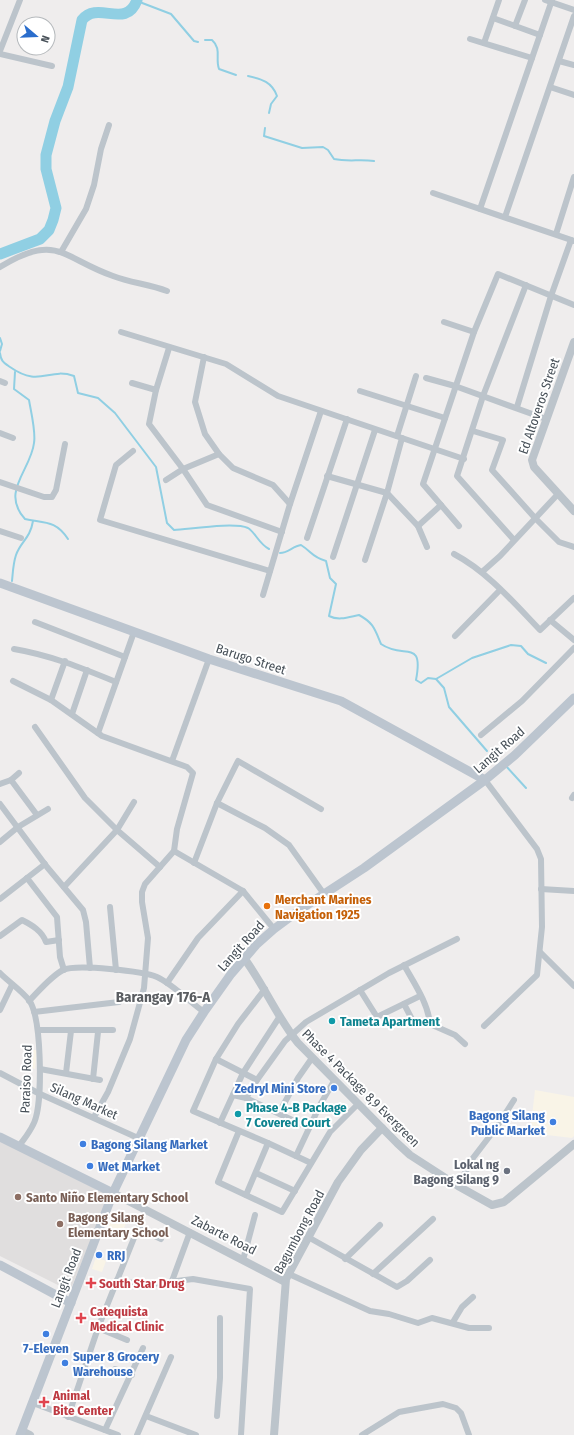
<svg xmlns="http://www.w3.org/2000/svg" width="574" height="1435" font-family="'Fira Sans Condensed',sans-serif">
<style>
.commercial{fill:#f9f4e7}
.education{fill:#e0dede}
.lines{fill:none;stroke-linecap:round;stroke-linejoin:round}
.stream{stroke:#90cfe3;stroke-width:2}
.river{stroke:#90cfe3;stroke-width:11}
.minor{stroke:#bcc4cb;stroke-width:6}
.tertiary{stroke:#bcc4cb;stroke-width:8}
.secondary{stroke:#bcc5cf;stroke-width:9}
.food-dot{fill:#e8710a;stroke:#fff;stroke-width:1.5}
.culture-dot{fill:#0f9aa8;stroke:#fff;stroke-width:1.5}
.shop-dot{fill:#3f7fe0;stroke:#fff;stroke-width:1.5}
.worship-dot{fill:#6b7280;stroke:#fff;stroke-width:1.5}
.education-dot{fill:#8d6e63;stroke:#fff;stroke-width:1.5}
.health-dot{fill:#e0444e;stroke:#fff;stroke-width:1.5}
.labels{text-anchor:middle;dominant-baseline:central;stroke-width:4;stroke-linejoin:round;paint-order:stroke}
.street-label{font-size:13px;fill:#475058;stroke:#fff}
.food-label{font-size:13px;font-weight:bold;fill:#c56008;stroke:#fff;text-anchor:start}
.culture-label{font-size:13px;font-weight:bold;fill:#0d838f;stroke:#fff;text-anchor:start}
.shop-label{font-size:13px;font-weight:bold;fill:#366cbe;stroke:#fff;text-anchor:start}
.worship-label{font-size:13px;font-weight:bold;fill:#5b616d;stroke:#fff;text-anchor:end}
.education-label{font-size:13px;font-weight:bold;fill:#785e54;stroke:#fff;text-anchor:start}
.health-label{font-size:13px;font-weight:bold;fill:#be3a42;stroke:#fff;text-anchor:start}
.quarter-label{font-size:15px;font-weight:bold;fill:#5a5d61;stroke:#fff}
</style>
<rect width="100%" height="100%" fill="#efeded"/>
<g class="commercial">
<polygon points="29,1050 37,1050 35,1069 26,1066"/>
<polygon points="535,1090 574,1097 574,1136 572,1138 530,1133"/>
<polygon points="111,1217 126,1223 121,1236 106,1231"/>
<polygon points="96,1257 106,1261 102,1272 92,1269"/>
</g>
<polygon class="education" points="0,1141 109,1196 70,1291 0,1256"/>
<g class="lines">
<g class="stream">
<polyline points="137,1 171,14 194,41 198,42"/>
<path d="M 205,40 L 212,40 C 222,49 215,58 219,69 L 236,75"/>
<path d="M 248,76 C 262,79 272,82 277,96 L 271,104 L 269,113"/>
<path d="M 265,128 L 264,136 L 302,148 L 323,147 L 328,150 L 334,159 C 348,162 360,159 374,161"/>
<polyline points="0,338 2,344 0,351"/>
<path d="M 0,353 C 1,361 3,362 10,367 C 40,388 48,367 74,376 L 78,393 L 98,398 L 115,413 L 156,467 L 167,523 L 174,530 C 191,529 234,522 248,528 C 255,532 259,544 269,549"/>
<path d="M 15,372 L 14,389 L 29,400 C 31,412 36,432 34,443 C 31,470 0,492 25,519 C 44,523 56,520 68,539"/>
<path d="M 280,553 C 288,553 293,546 301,545 C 312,552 312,557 326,561 L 330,578 L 336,584 L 329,616 C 339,621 349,617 359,615 C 374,623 375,630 381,644 C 404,660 424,638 416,680 L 421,683 L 428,678 L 436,679 L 472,658 L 511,645 L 521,646 L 528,654 L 546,663"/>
<path d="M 12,581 C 13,572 13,564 16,555 C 21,541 30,539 33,521"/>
<polyline points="436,679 444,688 449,707 487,751"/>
<polyline points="506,766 526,788"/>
</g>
<path class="river" d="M 0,254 L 40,239 L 49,230 L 53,220 L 56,208 L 46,169 L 46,155 L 55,121 L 68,87 L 82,20 C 98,0 126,30 137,0"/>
<g class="minor">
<polyline points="545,0 574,10"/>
<polyline points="493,18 540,35"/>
<polyline points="515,26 525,0"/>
<polyline points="470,39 532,58"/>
<polyline points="484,43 499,0"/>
<polyline points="0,51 20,0"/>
<polyline points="0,54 52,66"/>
<polyline points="559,61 574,65"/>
<polyline points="550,87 574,95"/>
<polyline points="433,193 574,241"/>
<polyline points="480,209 552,0"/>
<polyline points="505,217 574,16"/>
<polyline points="556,234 574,177"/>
<polyline points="61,252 86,209 94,185 101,149 109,125"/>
<path d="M 0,267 C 57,232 62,258 113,276 C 131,283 149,284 167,291"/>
<polyline points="444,322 474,332"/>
<polyline points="121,332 226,364 278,396 464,459"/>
<polyline points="169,348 156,390 149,424 183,469 207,505 282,532"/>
<polyline points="204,357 195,402 205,434 219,454 233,468 273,485 290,504"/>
<polyline points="426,378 455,386 546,419"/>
<polyline points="0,381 5,383"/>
<polyline points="132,383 156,390"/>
<polyline points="360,391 445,418"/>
<polyline points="517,407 551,296 571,240"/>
<polyline points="473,431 503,440 492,470 535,518 559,542 574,547"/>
<polyline points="0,433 13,438"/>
<polyline points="397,436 416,376"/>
<polyline points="133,451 116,465 100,520 270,571"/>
<polyline points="327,476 387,493 418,526 427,547"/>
<polyline points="166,480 183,469 219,454"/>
<polyline points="0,482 44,497 52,497 56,490 65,444"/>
<polyline points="418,526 441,505"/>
<polyline points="459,526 423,484 474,332 498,274 574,305"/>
<polyline points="0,531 21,538"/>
<polyline points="307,538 347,419"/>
<polyline points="514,540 457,476 483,396 526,285"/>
<path d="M 454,554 C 488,572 514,603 540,630 L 574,598"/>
<polyline points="333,557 375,430"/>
<polyline points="365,560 387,493 402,438"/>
<polyline points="482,572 500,556 558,494"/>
<polyline points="263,595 290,504 321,411"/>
<polyline points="550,620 574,640"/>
<polyline points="35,622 125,657"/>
<polyline points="455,636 500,590"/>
<path d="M 14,649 C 50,655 82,668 116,682"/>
<polyline points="13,681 51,700 102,736 187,767 193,773 177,829 174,851 145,884 142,892 142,902 148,938 144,988 130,1039 108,1092 94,1117"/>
<polyline points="51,700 65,661"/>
<polyline points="72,714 87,670"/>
<polyline points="35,727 85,798 117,830 160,867"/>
<polyline points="98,733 134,632"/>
<polyline points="481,735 522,701 574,648"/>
<polyline points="172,761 209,659"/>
<polyline points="11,780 37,815"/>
<polyline points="0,784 11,780 19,773"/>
<polyline points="572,798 574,795"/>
<polyline points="217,803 265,828 289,845 324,894"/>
<polyline points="0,804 47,867 83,910 86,922 90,968"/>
<polyline points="0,842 18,827 48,809"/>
<polyline points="174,851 243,891 274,929"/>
<polyline points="194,863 217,803 238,761 321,809"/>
<polyline points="27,878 57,917 60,957 64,970"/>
<polyline points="64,887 117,830 134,802"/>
<polyline points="541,889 574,891"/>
<polyline points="0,899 45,864"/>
<polyline points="110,907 116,970"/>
<path d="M 0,936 L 22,920 C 32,925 42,931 46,942 L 59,940"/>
<polyline points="540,952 574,986"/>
<path d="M 404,965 C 414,983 428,1003 430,1024 L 455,1035 L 465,1044"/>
<path d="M 0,973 C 9,982 21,990 29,1000 C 42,1018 42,1096 36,1117 C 34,1127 25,1138 19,1146"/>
<polyline points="167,983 198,938 243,891"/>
<polyline points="265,989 238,1024 216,1059 193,1111 268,1143 311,1163"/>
<polyline points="360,990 377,1017 420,996"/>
<path d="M 29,1001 C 39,991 50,977 63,970 C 76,964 143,971 157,977 C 171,983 190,1002 204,1012"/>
<polyline points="404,1004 414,1023"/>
<polyline points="0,1010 12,985"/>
<polyline points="34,1012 119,1002"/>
<polyline points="484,1026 537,975 542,927 541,859 537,849 485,780"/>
<polyline points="38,1030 113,1030"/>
<polyline points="216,1059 257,1080"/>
<polyline points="40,1069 100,1080"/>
<polyline points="0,1073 38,1093 138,1138"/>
<polyline points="66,1073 71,1031"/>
<polyline points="93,1079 98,1032"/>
<polyline points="233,1095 246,1098 309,1128"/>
<polyline points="246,1098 257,1080 285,1041 306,1022 389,973 457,939"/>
<polyline points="279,1113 298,1078 312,1058"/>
<polyline points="220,1123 243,1073 280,1016"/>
<polyline points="239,1131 218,1182 282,1212 330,1132 358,1104"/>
<polyline points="296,1156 320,1105 334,1081"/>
<polyline points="256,1173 295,1191"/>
<polyline points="458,1186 473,1158 496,1128 514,1100"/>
<polyline points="246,1195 268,1143"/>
<polyline points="308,1237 397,1287 407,1281 430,1260"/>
<polyline points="345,1259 380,1225"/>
<polyline points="243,1260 255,1215"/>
<polyline points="289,1274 370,1311 389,1314 418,1323 432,1318 469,1328 489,1328"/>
<polyline points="373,1274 433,1219"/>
<polyline points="117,1280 144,1285 193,1279 250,1289 241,1435"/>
<polyline points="172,1281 190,1232"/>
<polyline points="453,1322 462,1307 473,1297"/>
<polyline points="98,1328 127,1340"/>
<polyline points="115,1369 132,1375"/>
<polyline points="33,1403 118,1435"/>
<polyline points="146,1416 196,1435"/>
<polyline points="217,1416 220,1378 220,1318"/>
<polyline points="68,1417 98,1328 138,1228 161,1239"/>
<polyline points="105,1430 143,1348"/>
<polyline points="137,1435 171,1357"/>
<polyline points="362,1435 399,1412 443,1404 456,1408 461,1413 469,1435"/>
</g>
<g class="tertiary">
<polyline points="574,342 532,460 534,467 574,511"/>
<path d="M 244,958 C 264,985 277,1017 298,1043 L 397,1143 L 410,1155 L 458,1186 L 492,1205 L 504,1202 L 574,1144"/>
<polyline points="113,1193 285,1282"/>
<polyline points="22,1431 30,1435"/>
<polyline points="274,1435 286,1279 338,1182 361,1150 382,1128"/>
</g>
<g class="secondary">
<polyline points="0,583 209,659 341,701 485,780"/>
<polyline points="0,1137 113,1193"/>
<polyline points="0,1265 71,1303"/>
<polyline points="20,1435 113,1193 186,1040 204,1012 231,974 256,945 274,929 301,909 364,868 485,780 515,755 574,698"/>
</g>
</g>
<circle class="food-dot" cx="267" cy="906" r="4"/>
<g class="culture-dot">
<circle cx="332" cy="1021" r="4"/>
<circle cx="238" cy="1114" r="4"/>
</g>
<g class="shop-dot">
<circle cx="334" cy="1088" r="4"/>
<circle cx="553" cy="1122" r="4"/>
<circle cx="83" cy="1144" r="4"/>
<circle cx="90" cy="1166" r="4"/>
<circle cx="99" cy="1255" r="4"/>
<circle cx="46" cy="1334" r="4"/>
<circle cx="65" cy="1363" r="4"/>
</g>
<circle class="worship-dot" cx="507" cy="1171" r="4"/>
<g class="education-dot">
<circle cx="18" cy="1197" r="4"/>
<circle cx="60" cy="1224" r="4"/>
</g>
<g class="health-dot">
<path d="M89 1277h4v4h4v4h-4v4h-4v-4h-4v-4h4z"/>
<path d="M79 1312h4v4h4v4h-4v4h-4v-4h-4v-4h4z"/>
<path d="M42 1396h4v4h4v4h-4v4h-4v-4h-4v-4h4z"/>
</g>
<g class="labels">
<g class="street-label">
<text transform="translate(539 406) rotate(-71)">Ed Altoveros Street</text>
<text transform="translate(251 659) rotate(18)">Barugo Street</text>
<text transform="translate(499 750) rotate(-41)">Langit Road</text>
<text transform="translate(241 946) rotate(-48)">Langit Road</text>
<text transform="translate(26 1079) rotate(-88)">Paraiso Road</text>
<text transform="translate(361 1088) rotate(45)">Phase 4 Package 8,9 Evergreen</text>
<text transform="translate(84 1101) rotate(24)">Silang Market</text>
<text transform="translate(299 1232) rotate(-62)">Bagumbong Road</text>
<text transform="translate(224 1235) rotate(27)">Zabarte Road</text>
<text transform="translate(66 1278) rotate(-69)">Langit Road</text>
</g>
<g class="food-label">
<text x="275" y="899">Merchant Marines<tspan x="275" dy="15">Navigation 1925</tspan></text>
</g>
<g class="culture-label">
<text x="340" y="1021">Tameta Apartment</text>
<text x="246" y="1107">Phase 4-B Package<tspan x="246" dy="15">7 Covered Court</tspan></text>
</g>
<g class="shop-label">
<text x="326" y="1088" text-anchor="end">Zedryl Mini Store</text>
<text x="545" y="1115" text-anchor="end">Bagong Silang<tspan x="545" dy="15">Public Market</tspan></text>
<text x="91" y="1144">Bagong Silang Market</text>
<text x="98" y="1166">Wet Market</text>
<text x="107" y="1255">RRJ</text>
<text x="46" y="1348" text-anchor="middle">7-Eleven</text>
<text x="73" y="1356">Super 8 Grocery<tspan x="73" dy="15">Warehouse</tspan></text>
</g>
<g class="worship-label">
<text x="499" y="1164">Lokal ng<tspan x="499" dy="15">Bagong Silang 9</tspan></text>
</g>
<g class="education-label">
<text x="26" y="1197">Santo Niño Elementary School</text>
<text x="68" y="1217">Bagong Silang<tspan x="68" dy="15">Elementary School</tspan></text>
</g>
<g class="health-label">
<text x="99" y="1283">South Star Drug</text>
<text x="90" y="1311">Catequista<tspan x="90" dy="15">Medical Clinic</tspan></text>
<text x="53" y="1395">Animal<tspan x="53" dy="15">Bite Center</tspan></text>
</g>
<g class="quarter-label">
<text x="163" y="997">Barangay 176-A</text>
</g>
</g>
<g transform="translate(36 36) rotate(109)"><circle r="19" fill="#ffffff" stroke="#b5b9bc"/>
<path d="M0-3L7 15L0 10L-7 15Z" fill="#2a6dcc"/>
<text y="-6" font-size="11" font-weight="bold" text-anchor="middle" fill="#475058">N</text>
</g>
</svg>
